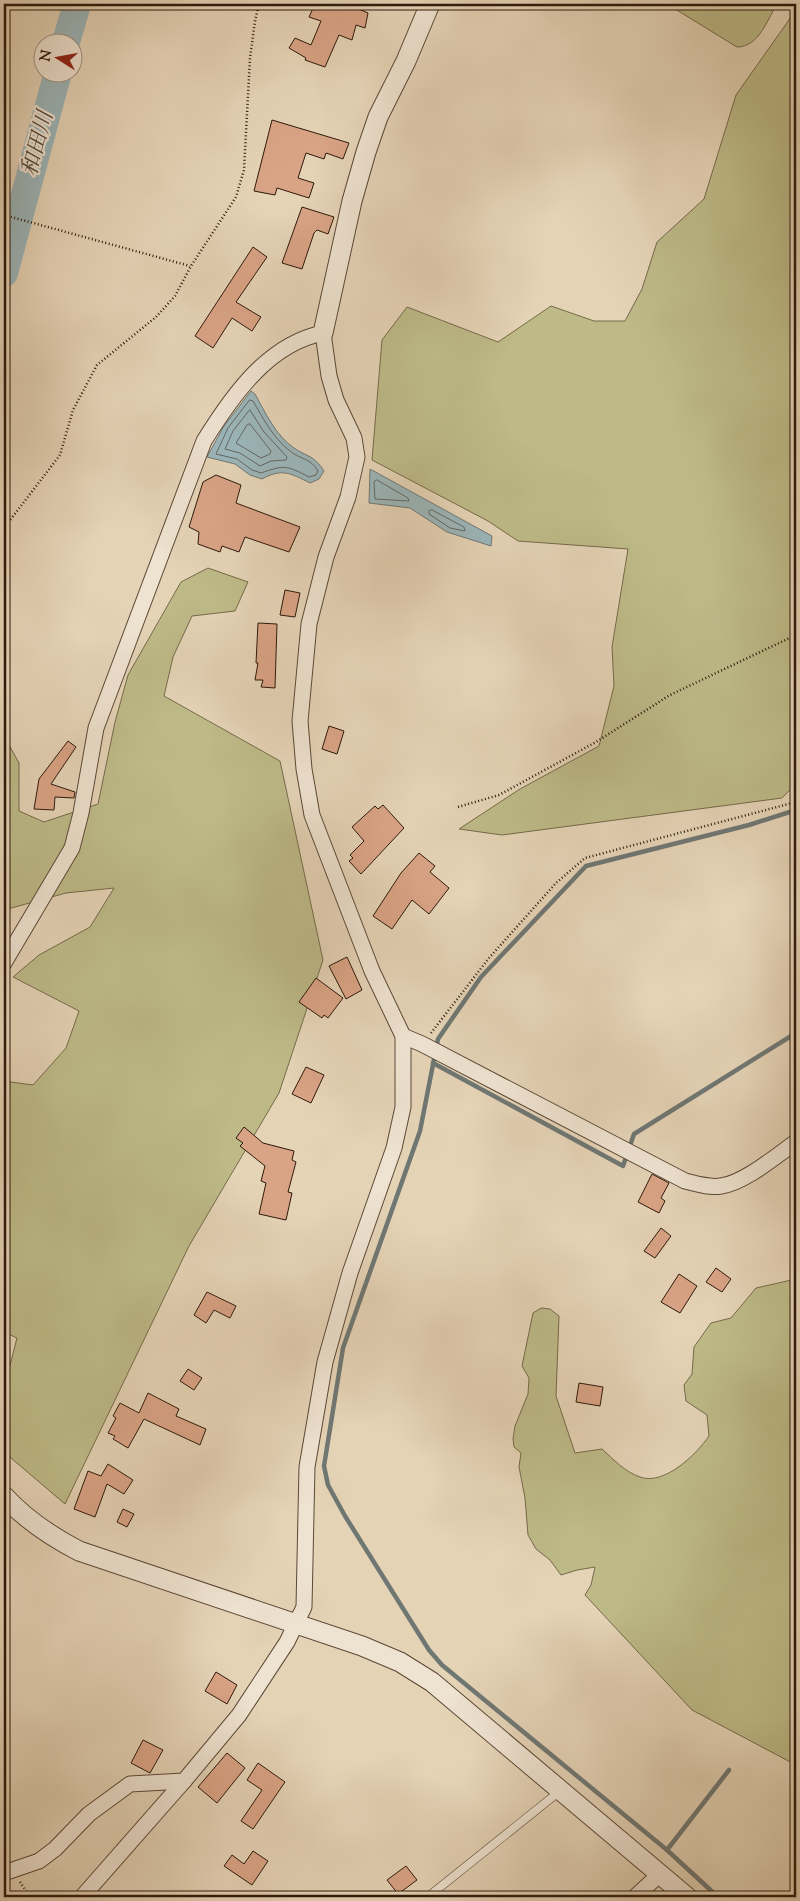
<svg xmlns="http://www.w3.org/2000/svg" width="800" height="1901" font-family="'Sorts Mill Goudy','Noto Serif JP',serif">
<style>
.green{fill:#bdba88;stroke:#756a4a}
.water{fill:#9bb5b9;stroke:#6f7773}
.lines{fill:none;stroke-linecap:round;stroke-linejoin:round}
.shore{stroke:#646762;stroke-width:1}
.stream{stroke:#6f7773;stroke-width:4.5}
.river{stroke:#9bb5b9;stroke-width:28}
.building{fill:#d9a385;stroke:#2d190b}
.service-casing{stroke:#5b4836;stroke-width:9}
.minor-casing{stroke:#5b4836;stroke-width:17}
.tertiary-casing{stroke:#5b4836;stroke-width:21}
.path{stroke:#2d190b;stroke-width:2.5;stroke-dasharray:1 2.5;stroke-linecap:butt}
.service{stroke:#eee2d0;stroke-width:8}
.minor{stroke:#eee2d0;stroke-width:15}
.tertiary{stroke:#eee2d0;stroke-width:19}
.labels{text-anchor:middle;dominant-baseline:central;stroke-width:4.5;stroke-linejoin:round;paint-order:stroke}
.water-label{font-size:22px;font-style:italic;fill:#4e483f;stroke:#eee2d0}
</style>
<rect width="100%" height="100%" fill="#e5d3b6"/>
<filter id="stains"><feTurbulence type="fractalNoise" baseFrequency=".004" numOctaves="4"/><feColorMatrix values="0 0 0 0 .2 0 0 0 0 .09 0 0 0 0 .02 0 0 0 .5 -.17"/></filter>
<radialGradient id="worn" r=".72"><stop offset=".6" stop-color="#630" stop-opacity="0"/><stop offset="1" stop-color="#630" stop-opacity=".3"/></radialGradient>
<g class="green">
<path d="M 667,4 L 777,4 C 767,20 759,47 737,47 Z"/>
<polygon points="796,10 796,784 782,798 502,835 459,829 520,789 599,746 614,686 612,647 628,549 518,541 488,521 372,460 382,340 407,307 498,342 551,306 594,321 625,321 642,289 657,242 704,199 736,95"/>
<polygon points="208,568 248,582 235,611 192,616 173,657 164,696 280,761 323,960 279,1093 189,1246 65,1504 4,1452 4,1389 17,1338 4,1332 4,1081 33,1085 66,1048 79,1011 13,977 39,955 90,927 114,888 66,893 4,910 4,736 19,763 19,811 44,822 98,804 115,722 128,675 181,582"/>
<path d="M 796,1279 L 796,1765 L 692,1710 L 585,1595 L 591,1585 L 595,1567 L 577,1570 L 561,1575 L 550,1560 L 536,1549 L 528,1535 L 525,1498 L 519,1467 L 521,1453 L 514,1447 L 513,1439 L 515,1426 L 528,1394 L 529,1378 L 522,1366 L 533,1313 L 541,1308 L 550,1309 L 559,1316 L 556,1396 L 575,1453 L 602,1449 C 613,1459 625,1472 640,1477 C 664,1486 697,1454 709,1436 L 707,1415 L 686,1401 L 684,1385 L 692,1374 L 694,1347 L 711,1323 L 731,1318 L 756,1288 Z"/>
</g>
<g class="water">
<path d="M 251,391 L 255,394 C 265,412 276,436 294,448 C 307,457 314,455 324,471 L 319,479 L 310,483 C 290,473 282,468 262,479 L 250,475 L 235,464 L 207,457 L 224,426 Z"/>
<polygon points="370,469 492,536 491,546 447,532 410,508 369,503"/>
</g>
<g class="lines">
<g class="shore">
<path d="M 250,400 L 253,401 C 263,418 273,438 290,451 C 299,459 311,458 318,471 L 316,475 L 309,477 C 286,465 284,465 261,473 L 252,470 L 237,459 L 216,454 L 228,428 Z"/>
<polygon points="250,410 264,432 287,457 286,460 271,461 260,466 240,453 225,449 233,431"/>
<polygon points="250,424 271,451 270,454 261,458 236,443 247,425"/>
<polygon points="377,480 408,498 409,501 375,499 374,482"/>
<polygon points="432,510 464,527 465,531 450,528 429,514 429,511"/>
</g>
<g class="stream">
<polyline points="433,1063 623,1166 634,1134 796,1033"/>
<polyline points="667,1850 442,1665 429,1650 345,1516 328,1485 324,1466 343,1348 420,1131 438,1039 481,977 586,866 749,825 796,810"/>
<polyline points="718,1897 667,1850 729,1770"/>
</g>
<g class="river">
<polyline points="66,42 77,4"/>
<polyline points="4,273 58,72"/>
</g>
</g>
<g class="building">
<polygon points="315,4 335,4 344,8 347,4 368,13 365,28 356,25 352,40 339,35 325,67 305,60 306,58 289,48 295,38 311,45 321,21 309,17"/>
<polygon points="272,120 349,143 343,159 326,153 324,159 306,153 298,178 314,183 309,198 277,188 275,195 254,191"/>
<polygon points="302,207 334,217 328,234 317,230 314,233 302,269 282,263"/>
<polygon points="253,247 267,257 236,302 261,317 252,331 232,318 213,348 195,336"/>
<polygon points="216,475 241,485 236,503 300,527 289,552 245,537 239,552 222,546 220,552 198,544 199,532 189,527 203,482"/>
<polygon points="285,590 300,593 295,617 280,615"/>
<polygon points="258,623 277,624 275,688 261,687 263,680 255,680 258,663 256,663"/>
<polygon points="329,726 344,731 337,754 322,749"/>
<polygon points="68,741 76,747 51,784 75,792 74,798 55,797 54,810 34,809 39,779"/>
<polygon points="383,805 404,828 361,874 349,861 353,858 350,855 364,841 352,827 375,806 378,809"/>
<polygon points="419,853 435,866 430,872 449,888 429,914 412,900 392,929 373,916 401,873"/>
<polygon points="347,957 362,990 346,999 329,966"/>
<polygon points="316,978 343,998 328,1018 324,1015 322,1018 299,1002"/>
<polygon points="306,1067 324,1075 311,1103 292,1094"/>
<polygon points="244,1127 263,1143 294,1151 292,1160 296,1162 288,1192 292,1193 286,1220 259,1214 266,1183 261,1181 265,1166 240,1146 243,1143 236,1138"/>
<polygon points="652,1174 669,1183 661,1198 665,1201 659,1213 638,1202"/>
<polygon points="661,1228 671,1236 655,1258 644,1251"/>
<polygon points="716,1268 731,1279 722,1292 706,1282"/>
<polygon points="679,1274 697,1286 680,1313 661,1302"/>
<polygon points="207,1292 236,1306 230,1318 214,1310 206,1323 194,1315"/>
<polygon points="188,1369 202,1378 194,1390 180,1381"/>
<polygon points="579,1383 603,1387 600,1406 576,1402"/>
<polygon points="148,1393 179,1409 176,1416 206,1429 200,1445 144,1419 128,1448 113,1439 115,1436 108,1433 116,1418 113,1416 120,1403 139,1413"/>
<polygon points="108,1464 133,1480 124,1494 107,1484 95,1517 74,1509 88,1471 101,1476"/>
<polygon points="123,1509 134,1514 127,1527 117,1522"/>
<polygon points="216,1672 237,1685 227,1704 205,1691"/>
<polygon points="143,1740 163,1750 150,1773 131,1763"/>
<polygon points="227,1753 245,1768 217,1803 198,1787"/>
<polygon points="258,1763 285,1782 253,1829 241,1821 262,1790 247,1780"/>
<polygon points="253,1851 268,1861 252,1885 224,1866 232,1855 244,1864"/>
<polygon points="406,1866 417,1880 398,1894 387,1880"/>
</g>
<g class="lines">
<g class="service-casing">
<polyline id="service" points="429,1896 560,1791"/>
</g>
<g class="minor-casing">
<g id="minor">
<path d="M 4,963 L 72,848 L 81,813 L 96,728 L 204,441 C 232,396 268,344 323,333 L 329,376 L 336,400 L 354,438 L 357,457 L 348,497 L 326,557 L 309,624 L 300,721 L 304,769 L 312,815 L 372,971 L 403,1036 L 403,1107 L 394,1148 L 350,1273 L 325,1362 L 307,1467 L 304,1607 L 287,1642 L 239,1715 L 184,1781 L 130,1784 L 89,1814 L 55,1849 L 39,1861 L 4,1873"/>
<path d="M 403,1036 L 422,1044 L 685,1181 C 697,1184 709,1188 721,1186 C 744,1183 776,1156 796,1142"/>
<polyline points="82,1897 184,1781"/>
<polyline points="635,1897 660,1874"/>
</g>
</g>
<g class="tertiary-casing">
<g id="tertiary">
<polyline points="323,333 352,201 366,152 378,117 406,61 430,4"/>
<path d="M 4,1496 C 26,1520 50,1536 79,1551 L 362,1646 L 400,1662 L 432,1682 L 687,1897"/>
</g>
</g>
<g class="path">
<polyline points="4,215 190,266"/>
<polyline points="4,528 60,455 73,410 97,365 156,317 175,296 191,266 236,197 244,170 250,58 255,21 259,4"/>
<polyline points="458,807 499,795 596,742 670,695 796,635"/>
<polyline points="431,1033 489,958 556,883 585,858 796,802"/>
<polyline points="20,1882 30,1897"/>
</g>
<use href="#service" class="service"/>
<use href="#minor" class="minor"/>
<use href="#tertiary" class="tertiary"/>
</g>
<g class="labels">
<g class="water-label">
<text transform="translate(39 144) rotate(-75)">和田川</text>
</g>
</g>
<rect width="800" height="1901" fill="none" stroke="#e5d3b6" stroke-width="20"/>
<rect x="5" y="5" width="790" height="1891" fill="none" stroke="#2d190b" stroke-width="2.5"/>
<rect x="10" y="10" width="780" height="1881" fill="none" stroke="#2d190b"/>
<g transform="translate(58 58) rotate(281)"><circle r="24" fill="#eee2d0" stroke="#a19281"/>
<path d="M0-4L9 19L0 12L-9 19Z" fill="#8f2418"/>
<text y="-8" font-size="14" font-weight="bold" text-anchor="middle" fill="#2d190b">N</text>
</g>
<rect width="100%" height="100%" filter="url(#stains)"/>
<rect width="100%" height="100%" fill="url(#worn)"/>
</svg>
